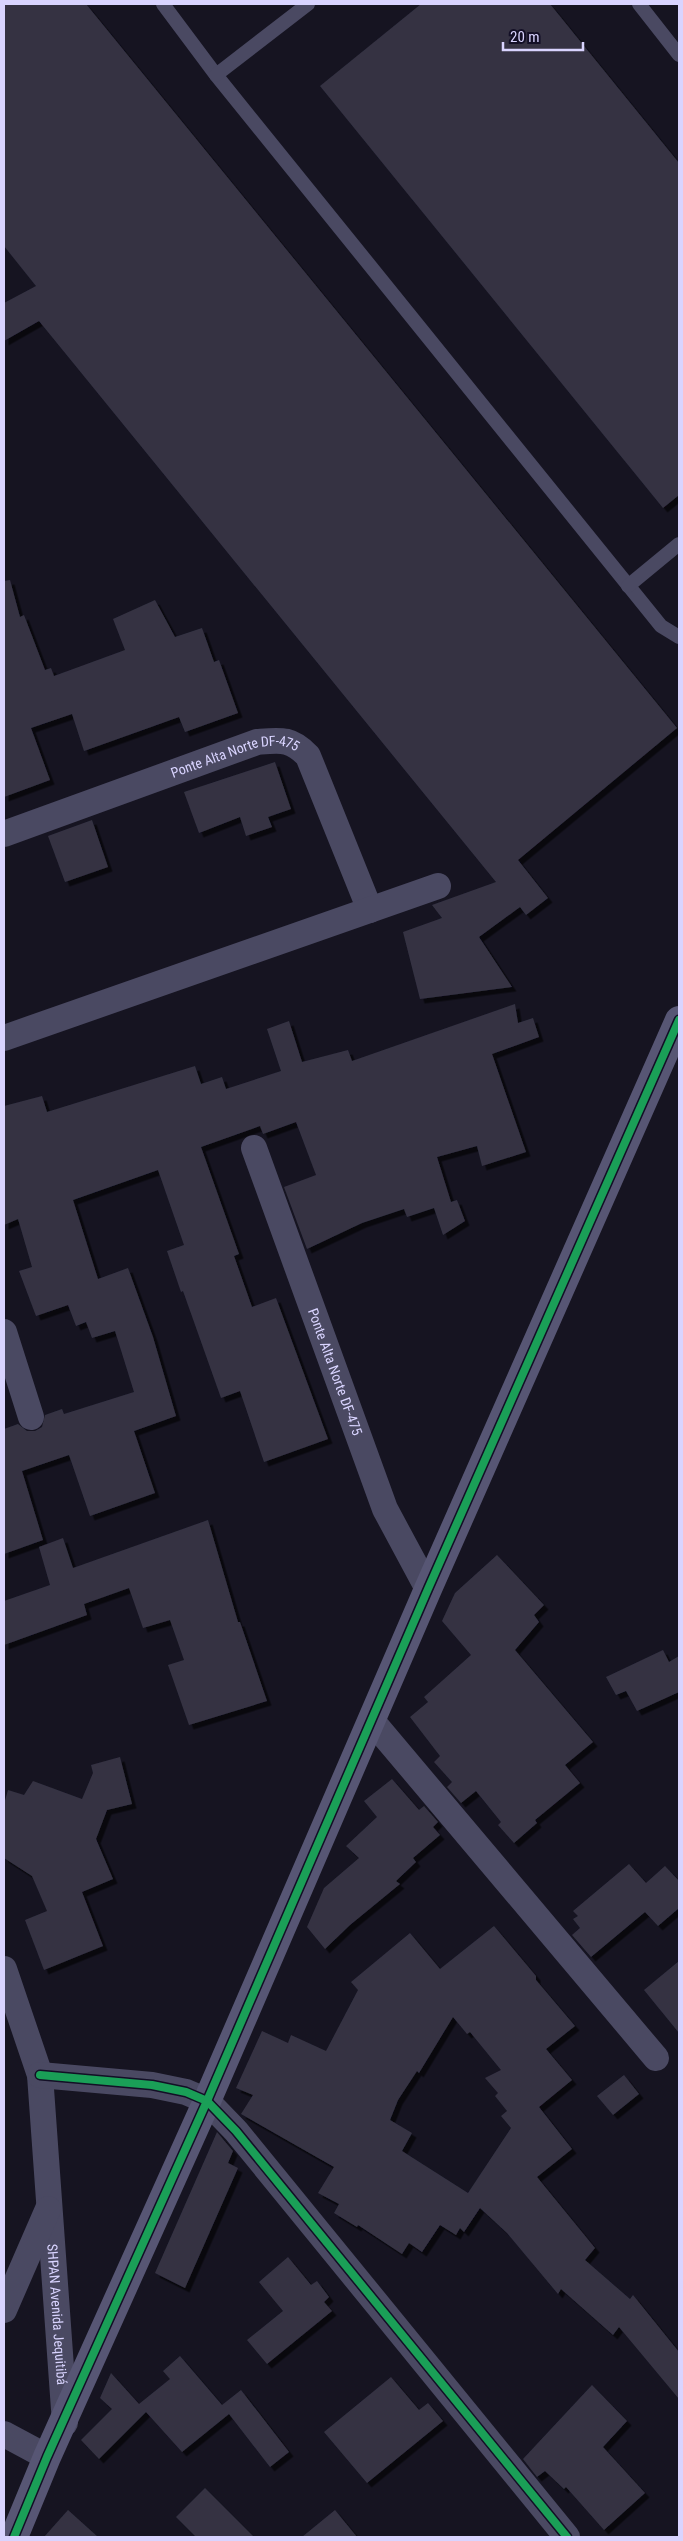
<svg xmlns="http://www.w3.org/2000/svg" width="683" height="2541" font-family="'Roboto Condensed',sans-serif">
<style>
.building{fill:#343243;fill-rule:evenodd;filter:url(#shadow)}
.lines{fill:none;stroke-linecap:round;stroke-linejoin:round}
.lane{stroke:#4a4962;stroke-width:14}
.street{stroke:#4a4962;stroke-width:26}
.secondary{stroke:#575674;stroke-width:28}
.cycleway-casing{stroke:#130f26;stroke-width:11}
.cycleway{stroke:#1a9f57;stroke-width:8}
.labels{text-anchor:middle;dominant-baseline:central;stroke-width:5;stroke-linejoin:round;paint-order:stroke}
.street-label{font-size:14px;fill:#d9d4ff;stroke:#130f26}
</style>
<defs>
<filter id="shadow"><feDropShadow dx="4.5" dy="4.5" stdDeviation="0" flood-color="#0009"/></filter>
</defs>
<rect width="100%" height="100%" fill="#161421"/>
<g class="building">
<polygon points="4,4 86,4 677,728 518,860 548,898 526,915 520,907 479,937 512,987 420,999 403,932 442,918 432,905 496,882 39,321 4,341 4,303 36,286 4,246"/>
<polygon points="421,4 550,4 679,163 679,495 663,508 320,86"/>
<polygon points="10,580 20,617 24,615 45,670 51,668 54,676 125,650 113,619 155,600 175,637 202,628 214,662 219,660 238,713 185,732 179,717 84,751 72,714 31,728 50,780 4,797 4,581"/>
<polygon points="275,762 291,809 268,817 272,827 246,836 240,817 199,833 184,792"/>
<polygon points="92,820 108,867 65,882 48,836"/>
<polygon points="515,1004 518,1023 533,1018 539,1037 492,1054 526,1152 482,1166 477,1146 437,1157 451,1202 457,1200 465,1221 443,1235 434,1208 407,1217 404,1209 362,1223 307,1249 284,1187 316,1175 296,1122 263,1134 260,1126 201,1147 239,1254 234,1256 252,1307 276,1298 328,1439 264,1462 240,1391 221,1398 183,1291 181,1292 167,1251 184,1245 158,1170 73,1200 98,1279 128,1268 153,1337 176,1416 134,1431 155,1493 90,1516 69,1455 22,1471 43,1540 4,1554 4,1429 18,1424 27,1431 35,1431 42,1427 45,1415 62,1409 64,1414 134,1392 115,1331 92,1338 86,1322 76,1326 68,1305 36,1316 19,1271 32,1267 18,1219 4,1225 4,1106 42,1096 47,1112 195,1066 201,1084 222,1077 226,1089 281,1071 267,1029 289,1021 302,1062 348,1050 352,1061"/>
<polygon points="208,1520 238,1622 240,1622 267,1701 189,1725 168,1665 184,1660 170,1620 143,1628 129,1588 84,1604 87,1615 4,1645 4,1601 50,1585 39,1547 63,1538 73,1568"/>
<polygon points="497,1555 544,1605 534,1615 539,1622 515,1650 593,1742 565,1765 580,1783 535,1820 537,1823 514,1843 498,1825 501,1822 476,1791 461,1803 447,1787 452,1782 434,1762 440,1756 410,1717 428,1702 424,1697 471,1655 442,1621 455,1593"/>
<polygon points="663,1650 669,1662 679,1656 679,1692 637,1711 626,1691 616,1695 606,1677"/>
<polygon points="120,1757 132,1804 107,1810 96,1839 113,1879 82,1892 103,1946 44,1970 25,1920 47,1911 32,1876 4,1858 4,1804 8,1790 24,1795 33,1781 82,1799 93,1773 91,1765"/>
<polygon points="392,1779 419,1810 424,1806 438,1822 433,1827 440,1835 413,1858 416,1862 396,1881 400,1884 350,1925 325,1949 307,1927 324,1888 359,1858 346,1846 377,1817 364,1801"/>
<polygon points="629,1864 646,1883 665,1866 679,1881 679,1908 658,1926 645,1912 591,1957 572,1935 580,1928 573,1919 578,1916 573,1911"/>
<path d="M 494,1926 L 536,1976 L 536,1980 L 575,2026 L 546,2049 L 572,2080 L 539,2107 L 572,2149 L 537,2177 L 595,2248 L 585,2260 L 630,2299 L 633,2295 L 679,2352 L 679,2399 L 619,2327 L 613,2335 L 561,2289 L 558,2294 L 507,2233 L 480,2208 L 464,2232 L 460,2228 L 456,2235 L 440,2225 L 422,2252 L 409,2243 L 402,2254 L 358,2225 L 357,2227 L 334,2213 L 339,2204 L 318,2193 L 334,2167 L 241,2114 L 253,2095 L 236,2088 L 262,2031 L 288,2043 L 291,2035 L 326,2051 L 358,1990 L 351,1982 L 410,1933 L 440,1969 ZM 453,2017 L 467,2034 L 470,2032 L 501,2070 L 485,2078 L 498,2093 L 495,2096 L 507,2111 L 501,2116 L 511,2128 L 468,2193 L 402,2151 L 412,2133 L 390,2120 L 398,2100 L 417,2071 L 419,2073 Z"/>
<polygon points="679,1961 679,2033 644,1990"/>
<polygon points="624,2075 639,2094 613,2115 597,2096"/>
<polygon points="217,2132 233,2151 228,2163 238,2168 185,2288 155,2273"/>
<polygon points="288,2257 311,2285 317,2281 329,2297 324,2302 332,2311 267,2364 247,2340 283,2311 259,2282"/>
<polygon points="180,2356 222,2405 241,2390 289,2452 270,2467 229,2414 182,2452 146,2412 99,2459 81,2440 112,2409 100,2398 111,2373 139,2404 170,2379 163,2371"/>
<polygon points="391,2377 419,2410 428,2403 443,2421 367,2483 324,2432"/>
<polygon points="592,2385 627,2421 603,2447 645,2493 604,2530 566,2487 564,2489 545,2471 537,2477 523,2459"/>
<polygon points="205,2488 254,2537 196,2537 176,2517"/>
<polygon points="68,2510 98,2537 44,2537"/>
<polygon points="335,2510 357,2537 302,2537"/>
</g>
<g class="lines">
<g class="lane">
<polyline points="163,4 216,75 661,626 679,637"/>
<polyline points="639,4 679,55"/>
<polyline points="216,75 308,4"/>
<polyline points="628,586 679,544"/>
</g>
<g class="street">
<path id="s1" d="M 4,834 L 257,742 C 281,740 291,738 308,756 L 370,910"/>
<polyline points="4,1038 438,886"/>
<path id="s2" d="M 254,1148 L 385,1509 L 428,1589"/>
<polyline points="4,1332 31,1417"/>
<polyline points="372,1721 656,2058"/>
<path id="s3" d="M 4,1969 L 40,2075 L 65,2423"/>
<polyline points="40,2075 152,2085 186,2092 207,2101 236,2131 567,2537"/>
<polyline points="4,2310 48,2209"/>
<polyline points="4,2434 47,2457"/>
</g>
<polyline class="secondary" points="14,2537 47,2457 207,2101 428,1589 679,1020"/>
<g class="cycleway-casing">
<g id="cycleway">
<polyline points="40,2075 152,2085 186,2092 207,2101 236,2131 567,2537"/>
<polyline points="14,2537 47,2457 207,2101 428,1589 679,1020"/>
</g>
</g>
<use href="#cycleway" class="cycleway"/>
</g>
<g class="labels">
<g class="street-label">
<text stroke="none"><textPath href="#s1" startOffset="245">Ponte Alta Norte DF-475</textPath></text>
<text stroke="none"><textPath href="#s2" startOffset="238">Ponte Alta Norte DF-475</textPath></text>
<text stroke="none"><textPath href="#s3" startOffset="352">SHPAN Avenida Jequitibá</textPath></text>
</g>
</g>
<rect width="683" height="2541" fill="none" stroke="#d9d4ff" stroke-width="10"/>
<path d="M503 42v8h80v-8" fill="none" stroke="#d9d4ff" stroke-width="2.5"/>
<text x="510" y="42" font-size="15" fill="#d9d4ff" stroke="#130f26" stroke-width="4" paint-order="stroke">20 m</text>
</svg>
